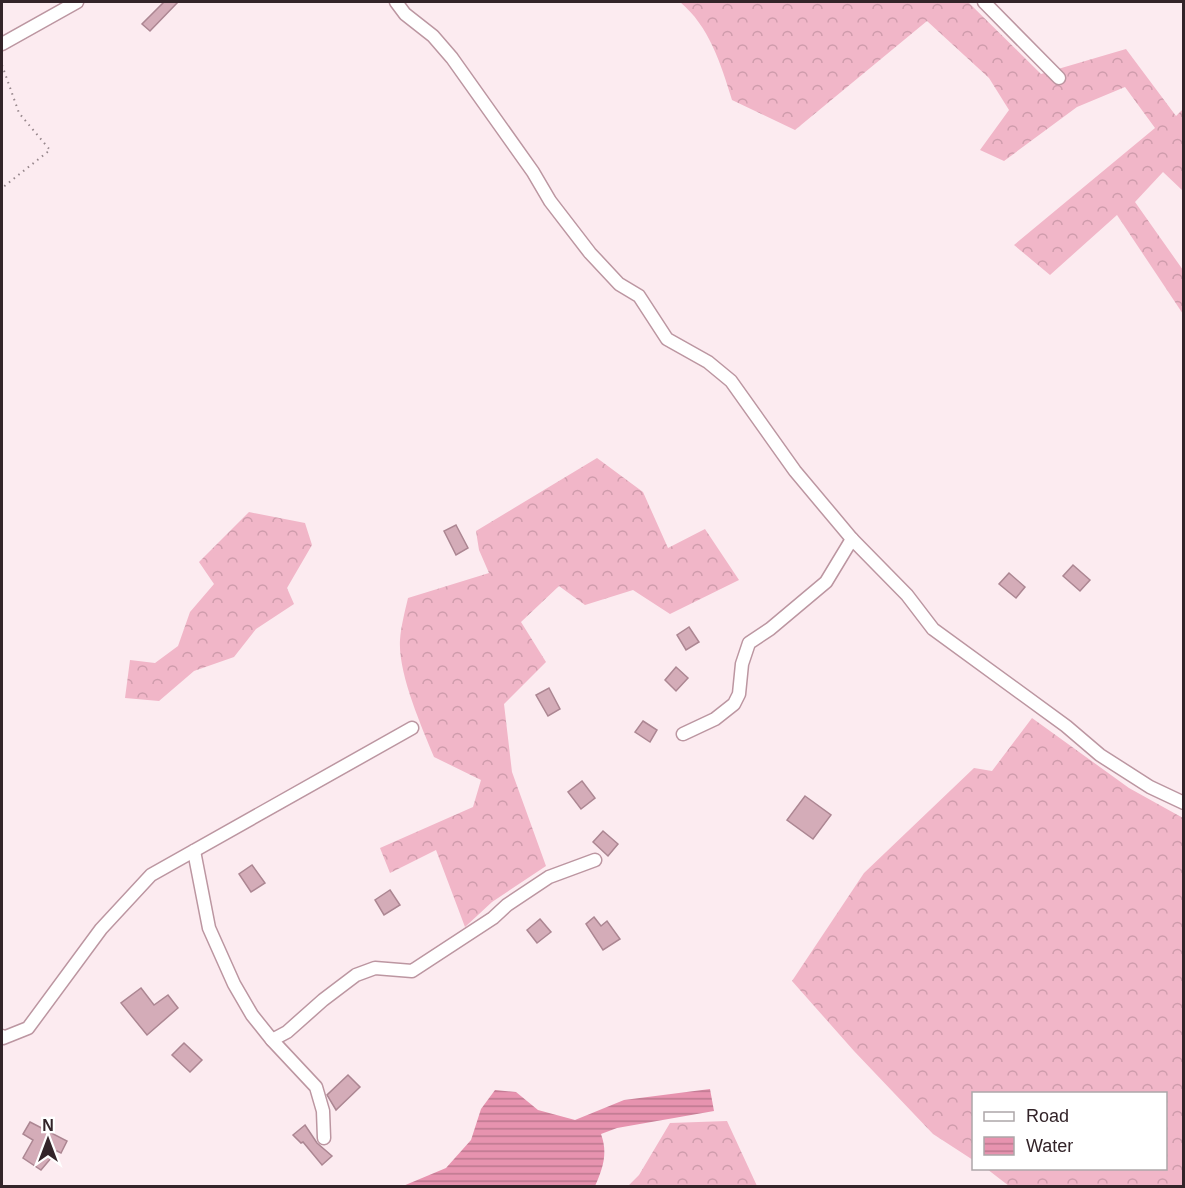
<svg xmlns="http://www.w3.org/2000/svg" width="1185" height="1188" font-family="Helvetica,sans-serif">
<style>
.forest{fill:url(#forest-crowns)}
.water{fill:url(#water-rules)}
.building{fill:#d4acb8;stroke:#ac8692;stroke-width:1.5}
.lines{fill:none;stroke-linecap:round;stroke-linejoin:round}
.minor-casing{stroke:#bc96a1;stroke-width:15}
.path{stroke:#97878c;stroke-width:2;stroke-dasharray:1.5 4.5;stroke-linecap:butt}
.minor{stroke:#fff;stroke-width:12}
</style>
<defs>
<pattern id="forest-crowns" width="20" height="18" patternUnits="userSpaceOnUse" patternTransform="scale(1.5)"><rect width="20" height="18" fill="#f1b6c8"/><path d="M2 6a3 3 0 1 1 6 0M12 15a3 3 0 1 1 6 0" fill="none" stroke="#cf9cac"/></pattern>
<pattern id="water-rules" width="6" height="5" patternUnits="userSpaceOnUse" patternTransform="scale(1.5)"><rect width="6" height="5" fill="#e793af"/><path d="M0 2.5h6" fill="none" stroke="#bc788e"/></pattern>
</defs>
<rect width="100%" height="100%" fill="#fcebf0"/>
<g class="forest">
<path d="M 680,2 L 968,2 L 1041,74 L 1126,49 L 1176,116 L 1183,109 L 1183,191 L 1163,172 L 1135,202 L 1183,270 L 1183,314 L 1117,215 L 1050,275 L 1014,245 L 1155,128 L 1125,87 L 1077,107 L 1004,161 L 980,150 L 1009,110 L 989,78 L 927,21 L 795,130 L 732,100 C 721,64 709,26 680,2 Z"/>
<path d="M 597,458 L 643,492 L 668,548 L 705,529 L 739,580 L 670,614 L 633,590 L 585,605 L 559,586 L 521,622 L 546,662 L 504,704 L 512,772 L 546,866 L 492,902 L 465,927 L 436,850 L 390,873 L 380,848 L 473,807 L 481,780 L 434,757 C 421,725 398,673 400,640 C 401,626 405,611 408,598 L 489,573 L 479,550 L 476,531 Z"/>
<polygon points="249,512 305,523 312,545 287,588 294,604 256,629 234,657 194,671 159,701 125,698 130,660 155,663 178,646 190,612 214,584 199,562"/>
<polygon points="1032,718 1129,788 1183,818 1183,1186 1009,1186 987,1169 1166,1168 1166,1094 974,1094 973,1160 933,1134 854,1051 792,981 864,873 974,768 992,771"/>
<polygon points="727,1121 757,1186 628,1186 639,1175 670,1123"/>
</g>
<path class="water" d="M 710,1089 L 714,1111 L 617,1128 L 601,1134 C 608,1153 603,1168 595,1186 L 403,1186 L 446,1168 L 471,1140 L 481,1109 L 495,1090 L 516,1092 L 538,1110 L 575,1120 L 624,1100 Z"/>
<g class="building">
<polygon points="164,2 178,2 150,31 142,24"/>
<polygon points="456,525 468,548 456,555 444,531"/>
<polygon points="1073,565 1090,580 1080,591 1063,576"/>
<polygon points="1009,573 1025,587 1016,598 999,584"/>
<polygon points="689,627 699,642 686,650 677,635"/>
<polygon points="676,667 688,678 676,691 665,680"/>
<polygon points="549,688 560,709 548,716 536,695"/>
<polygon points="643,721 657,730 650,742 635,732"/>
<polygon points="582,781 595,798 581,809 568,792"/>
<polygon points="805,796 831,815 813,839 787,820"/>
<polygon points="603,831 618,844 608,856 593,842"/>
<polygon points="252,865 265,883 251,892 239,874"/>
<polygon points="390,890 400,905 384,915 375,900"/>
<polygon points="594,917 601,926 607,921 620,939 603,950 586,924"/>
<polygon points="540,919 551,932 537,943 527,930"/>
<polygon points="141,988 154,1005 168,995 178,1008 147,1035 121,1003"/>
<polygon points="184,1043 202,1060 190,1072 172,1055"/>
<polygon points="348,1075 360,1087 336,1110 327,1095"/>
<polygon points="30,1122 67,1141 61,1153 57,1151 41,1170 23,1158 33,1140 23,1134"/>
<polygon points="305,1125 317,1143 332,1156 322,1165 303,1142 301,1143 293,1135"/>
</g>
<g class="lines">
<g class="minor-casing">
<g id="minor">
<polyline points="396,2 405,14 433,36 452,58 533,172 550,201 590,253 619,284 639,296 667,339 708,362 731,381 795,471 852,539 907,595 933,629 1066,726 1100,755 1150,787 1184,803"/>
<polyline points="984,2 1059,78"/>
<polyline points="2,44 77,2"/>
<polyline points="683,734 715,719 734,704 739,694 742,664 749,643 770,629 826,582 852,539"/>
<polyline points="194,851 209,928 234,984 252,1015 272,1040 316,1087 323,1111 324,1138"/>
<polyline points="2,1036 3,1038 28,1028 101,929 151,875 412,728"/>
<polyline points="272,1040 287,1032 323,1000 356,975 375,968 412,971 493,918 507,905 549,877 595,860"/>
</g>
</g>
<polyline class="path" points="2,65 19,113 50,150 2,188"/>
<use href="#minor" class="minor"/>
</g>
<rect width="1185" height="1188" fill="none" stroke="#332429" stroke-width="6"/>
<rect x="972" y="1092" width="195" height="78" fill="#ffffff" stroke="#ada7a9" stroke-width="1.5"/>
<rect x="984" y="1112" width="30" height="9" fill="#ffffff" stroke="#ada7a9" stroke-width="1.5"/>
<text x="1026" y="1122" font-size="18" fill="#332429">Road</text>
<rect x="984" y="1137" width="30" height="18" fill="url(#water-rules)" stroke="#ada7a9" stroke-width="1.5"/>
<text x="1026" y="1152" font-size="18" fill="#332429">Water</text>
<g transform="translate(48 1140)" stroke="#ffffff" stroke-width="4.5" paint-order="stroke">
<path d="M0-4.5L10 22L0 15L-10 22Z" fill="#332429"/>
<text y="-9" font-size="16" font-weight="bold" text-anchor="middle" fill="#332429">N</text>
</g>
</svg>
